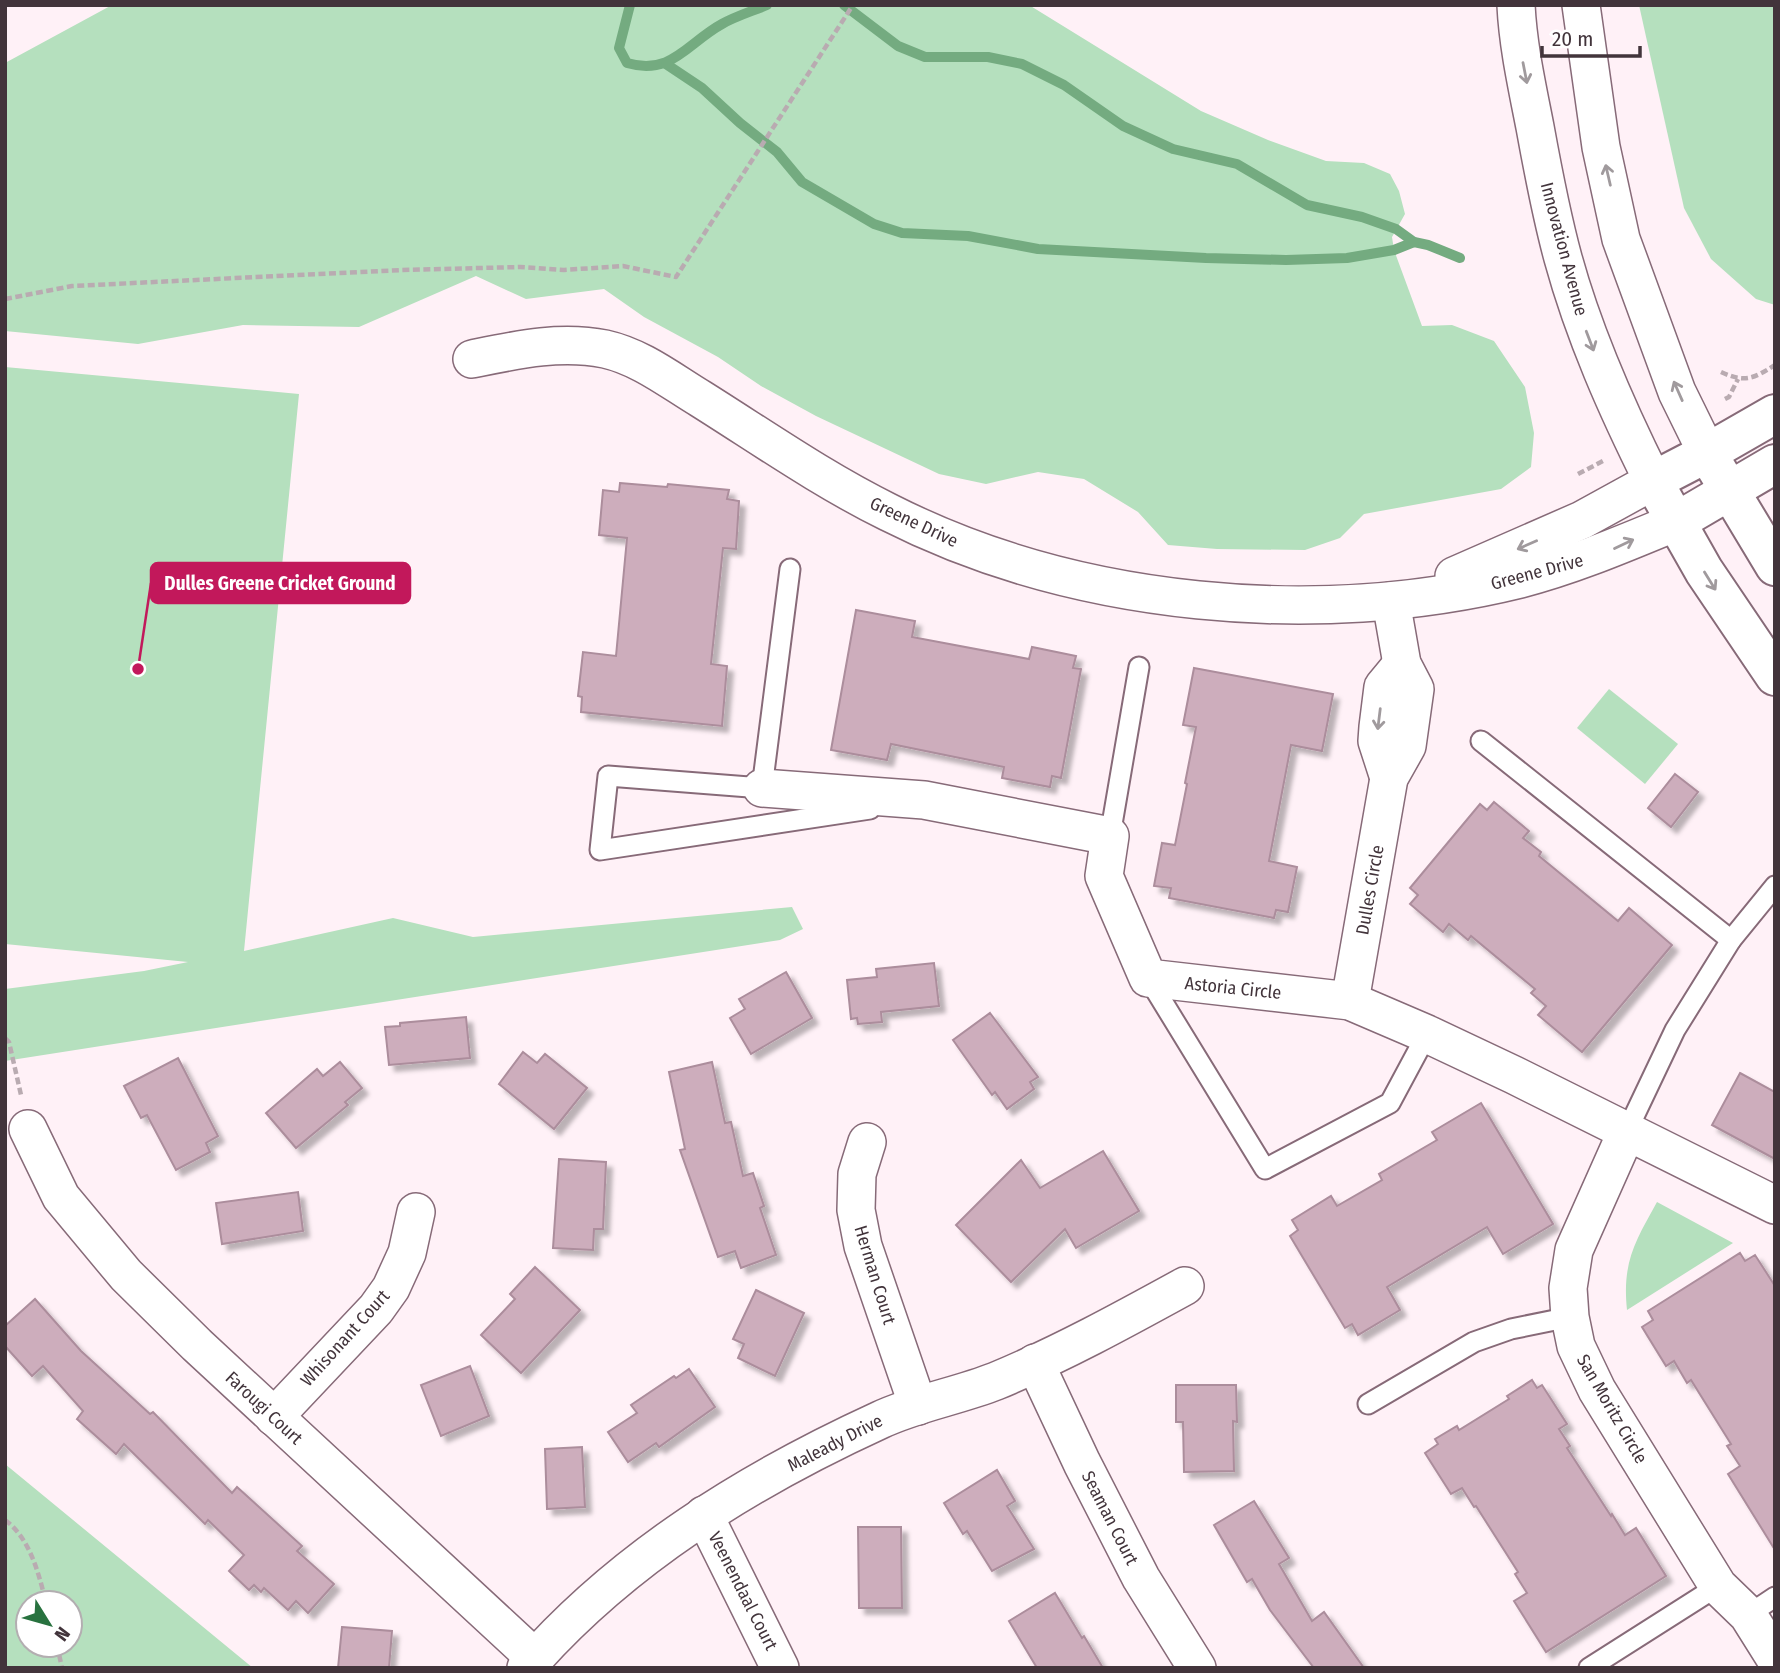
<svg xmlns="http://www.w3.org/2000/svg" width="1780" height="1673" font-family="'Fira Sans Condensed',sans-serif">
<style>
.green{fill:#b5e0be;fill-rule:evenodd}
.lines{fill:none;stroke-linecap:round;stroke-linejoin:round}
.stream{stroke:#74ab80;stroke-width:10}
.building{fill:#cdadbc;stroke:#ac8d9c;stroke-width:2;filter:url(#shadow)}
.lane-casing{stroke:#876a78;stroke-width:23}
.street-casing{stroke:#876a78;stroke-width:40}
.secondary-casing{stroke:#876a78;stroke-width:42}
.path{stroke:#b9abb1;stroke-width:4.5;stroke-dasharray:7 3.5;stroke-linecap:butt}
.lane{stroke:#fff;stroke-width:19}
.street{stroke:#fff;stroke-width:37}
.secondary{stroke:#fff;stroke-width:38}
.oneway{stroke:#a09a9d}
.labels{text-anchor:middle;dominant-baseline:central;stroke-width:5;stroke-linejoin:round;paint-order:stroke}
.street-label{font-size:18px;fill:#42343b;stroke:#fff}
.leader{fill:none;stroke:#c2185b;stroke-width:2.5}
.callout-dot{fill:#c2185b;stroke:#fff;stroke-width:2.5}
.callout{fill:#c2185b;stroke:#c2185b;stroke-width:2.5}
.callout-label{font-size:19px;text-anchor:middle;font-weight:bold;fill:#fff}
</style>
<defs>
<filter id="shadow"><feDropShadow dx="6" dy="6" stdDeviation="2" flood-color="#0004"/></filter>
</defs>
<rect width="100%" height="100%" fill="#fff1f7"/>
<g class="green">
<polygon points="112,5 1029,5 1201,111 1268,140 1326,161 1364,163 1390,174 1399,191 1405,214 1392,237 1394,250 1422,326 1452,325 1494,341 1525,387 1534,433 1531,467 1501,489 1364,514 1340,538 1305,550 1217,549 1168,545 1138,512 1084,479 1038,472 986,484 939,474 816,416 761,386 718,357 644,317 604,289 526,299 476,276 359,327 243,325 138,344 5,331 5,63"/>
<polygon points="1639,5 1775,5 1775,305 1756,299 1711,259 1684,208"/>
<polygon points="5,367 299,394 244,951 393,918 473,937 792,907 803,929 780,940 5,1061 5,989 144,971 188,962 5,944"/>
<polygon points="1609,689 1678,744 1645,784 1577,728"/>
<path d="M 1657,1202 L 1733,1243 L 1627,1310 C 1622,1262 1635,1242 1657,1202 Z"/>
<path d="M 5,1464 L 253,1668 L 5,1668 ZM 70,1603 L 70,1645 L 28,1645 L 28,1603 Z"/>
</g>
<g class="lines">
<g class="stream">
<path d="M 630,5 L 619,48 L 627,63 C 672,76 687,43 722,24 C 736,16 753,11 767,5"/>
<polyline points="844,5 898,46 925,57 988,57 1022,64 1064,85 1123,126 1173,149 1237,164 1307,205 1362,217 1396,229 1414,242 1428,245 1460,258"/>
<polyline points="666,64 702,88 740,123 777,152 802,182 874,224 902,233 968,236 1038,249 1206,258 1286,260 1347,258 1394,250 1414,242"/>
</g>
</g>
<g class="building">
<polygon points="620,483 667,487 668,484 729,490 727,499 739,501 736,549 723,548 711,664 727,666 722,726 581,712 582,697 578,696 583,652 616,656 627,538 599,535 603,490 619,492"/>
<polygon points="856,610 915,621 912,637 1029,659 1032,647 1076,656 1073,668 1081,669 1061,778 1052,776 1050,787 1002,778 1004,767 891,744 887,760 831,750"/>
<polygon points="1194,668 1333,694 1322,751 1291,745 1269,861 1297,867 1288,912 1276,910 1274,918 1169,898 1171,888 1154,886 1162,843 1175,845 1187,784 1185,783 1196,727 1183,725"/>
<polygon points="1675,774 1698,792 1671,827 1648,808"/>
<polygon points="1494,802 1529,831 1523,838 1541,852 1539,856 1618,921 1629,908 1672,945 1582,1052 1538,1015 1546,1006 1531,993 1535,989 1471,936 1468,940 1449,924 1443,932 1410,904 1418,895 1410,888 1480,804 1487,810"/>
<polygon points="934,963 939,1006 881,1012 882,1022 858,1024 857,1018 851,1019 847,980 877,977 876,969"/>
<polygon points="786,972 812,1018 751,1054 730,1018 745,1009 739,999"/>
<polygon points="990,1013 1038,1077 1030,1082 1034,1089 1007,1109 995,1092 992,1095 953,1040"/>
<polygon points="466,1017 470,1058 389,1065 385,1027 400,1026 400,1023"/>
<polygon points="523,1052 537,1063 545,1054 587,1088 554,1129 499,1084"/>
<polygon points="178,1058 218,1136 206,1143 210,1152 176,1170 147,1115 141,1118 124,1086"/>
<polygon points="340,1062 362,1088 345,1102 348,1105 296,1148 266,1113 317,1069 323,1076"/>
<polygon points="712,1062 725,1123 731,1122 743,1176 753,1173 764,1206 760,1208 776,1255 741,1268 735,1251 718,1257 680,1150 685,1149 669,1072"/>
<polygon points="1740,1073 1775,1092 1775,1159 1712,1125"/>
<polygon points="1481,1103 1553,1224 1503,1254 1487,1227 1387,1287 1400,1310 1358,1335 1352,1324 1345,1328 1290,1236 1298,1230 1292,1220 1331,1196 1337,1206 1382,1180 1379,1174 1437,1140 1432,1132"/>
<polygon points="1103,1151 1139,1211 1076,1248 1065,1229 1011,1282 956,1225 1021,1160 1040,1188"/>
<polygon points="559,1159 606,1162 603,1229 594,1229 593,1250 553,1248"/>
<polygon points="298,1192 303,1231 222,1244 216,1203"/>
<polygon points="1740,1253 1745,1261 1755,1255 1775,1286 1775,1550 1728,1474 1740,1466 1727,1446 1731,1444 1691,1380 1687,1383 1674,1361 1666,1366 1642,1327 1653,1320 1648,1311"/>
<polygon points="535,1267 580,1310 521,1373 481,1335 515,1299 510,1294"/>
<polygon points="756,1290 804,1313 775,1376 738,1358 744,1344 733,1339"/>
<polygon points="35,1299 81,1351 150,1414 153,1412 232,1493 237,1487 302,1546 297,1551 334,1584 308,1613 296,1601 288,1610 264,1588 261,1592 254,1585 249,1590 229,1571 244,1555 208,1520 205,1524 124,1444 116,1454 77,1419 83,1411 43,1366 32,1376 5,1346 5,1326"/>
<polygon points="470,1366 489,1416 441,1436 421,1385"/>
<polygon points="689,1369 715,1407 659,1447 656,1443 628,1462 608,1432 637,1413 631,1405 674,1376 676,1378"/>
<polygon points="1532,1380 1537,1388 1542,1385 1567,1424 1559,1429 1570,1446 1567,1448 1611,1516 1612,1514 1625,1535 1636,1528 1666,1576 1546,1652 1514,1601 1527,1593 1515,1574 1518,1572 1476,1506 1474,1507 1462,1488 1451,1494 1425,1453 1438,1444 1435,1439 1457,1426 1459,1430 1509,1399 1507,1396"/>
<polygon points="1176,1385 1236,1385 1237,1422 1233,1421 1234,1471 1184,1472 1183,1422 1176,1422"/>
<polygon points="582,1447 585,1507 547,1509 545,1449"/>
<polygon points="997,1470 1015,1501 1007,1506 1034,1549 992,1571 967,1531 963,1534 944,1503"/>
<polygon points="1254,1501 1289,1558 1279,1564 1312,1621 1324,1612 1364,1668 1314,1668 1270,1610 1252,1579 1247,1582 1214,1525"/>
<polygon points="858,1527 901,1527 902,1608 859,1608"/>
<polygon points="1055,1593 1082,1638 1084,1636 1103,1668 1037,1668 1009,1621"/>
<polygon points="342,1627 392,1631 389,1668 338,1668"/>
</g>
<g class="lines">
<g class="lane-casing">
<g id="lane">
<polyline points="790,569 762,788 608,776 600,850 870,809"/>
<polyline points="1481,741 1731,940"/>
<polyline points="1110,836 1139,667"/>
<polyline points="1148,978 1265,1169 1390,1103 1427,1034"/>
<polyline points="1627,1131 1675,1030 1731,940 1775,886"/>
<polyline points="1368,1404 1474,1342 1511,1329 1570,1317"/>
<polyline points="1748,1615 1775,1597"/>
<polyline points="1589,1668 1718,1586"/>
</g>
</g>
<g class="street-casing">
<g id="street">
<polyline points="1581,5 1601,147 1621,239 1677,392 1707,453"/>
<path d="M 472,359 C 516,350 560,340 605,349 C 641,357 671,381 701,399 C 763,438 823,480 888,512 C 1075,607 1317,629 1520,579 C 1574,565 1625,543 1676,522"/>
<path d="M 1454,576 L 1582,520 L 1653,481 C 1617,409 1584,335 1563,258 C 1551,214 1543,171 1535,127 C 1527,86 1518,46 1516,5"/>
<polyline points="1389,778 1377,741 1378,727 1383,687 1402,664"/>
<polyline points="762,788 924,800 1110,836 1104,876 1148,978 1350,1001 1427,1034 1514,1075 1775,1205"/>
<polyline points="1350,1001 1389,778 1407,746 1415,689 1402,664 1391,601"/>
<polyline points="28,1129 61,1197 126,1275 197,1345 535,1658"/>
<polyline points="1627,1131 1574,1250 1568,1288 1570,1317 1576,1346 1597,1390 1718,1586 1748,1615 1775,1658"/>
<polyline points="867,1142 857,1174 856,1210 863,1246 918,1406"/>
<polyline points="1035,1363 1082,1463 1141,1578 1197,1668"/>
<polyline points="274,1417 376,1309 391,1288 407,1253 416,1212"/>
<polyline points="704,1515 780,1668"/>
<path d="M 526,1668 C 622,1558 749,1480 880,1420 C 916,1403 958,1396 996,1381 C 1061,1354 1123,1320 1185,1286"/>
</g>
</g>
<g class="secondary-casing">
<g id="secondary">
<polyline points="1775,414 1707,453 1653,481 1704,571 1775,676"/>
<polyline points="1707,453 1775,566"/>
<polyline points="1676,522 1775,464"/>
</g>
</g>
<g class="path">
<polyline points="5,299 72,286 402,270 520,267 564,270 623,266 676,277 853,5"/>
<path d="M 1721,372 C 1745,383 1753,379 1775,365"/>
<polyline points="1725,399 1729,397 1738,379"/>
<polyline points="1578,474 1605,460"/>
<polyline points="5,1038 9,1042 21,1095"/>
<path d="M 5,1520 C 30,1538 39,1574 46,1603"/>
<polyline points="57,1645 62,1668"/>
</g>
<use href="#lane" class="lane"/>
<use href="#street" class="street"/>
<use href="#secondary" class="secondary"/>
</g>
<defs><path id="oneway-shaft" d="M-6 0H5M1.5-3L5.5 0L1.5 3" fill="none" stroke-width="1.6" stroke-linecap="round" stroke-linejoin="round" transform="scale(1.75)"/></defs>
<g class="oneway">
<use href="#oneway-shaft" transform="translate(1525 73) rotate(79)"/>
<use href="#oneway-shaft" transform="translate(1608 175) rotate(-103)"/>
<use href="#oneway-shaft" transform="translate(1590 341) rotate(69)"/>
<use href="#oneway-shaft" transform="translate(1678 391) rotate(-114)"/>
<use href="#oneway-shaft" transform="translate(1624 544) rotate(-25)"/>
<use href="#oneway-shaft" transform="translate(1527 545) rotate(156)"/>
<use href="#oneway-shaft" transform="translate(1710 581) rotate(58)"/>
<use href="#oneway-shaft" transform="translate(1379 719) rotate(97)"/>
</g>
<g class="labels">
<g class="street-label">
<text transform="translate(1564 249) rotate(75)">Innovation Avenue</text>
<text transform="translate(914 522) rotate(25)">Greene Drive</text>
<text transform="translate(1537 572) rotate(-15)">Greene Drive</text>
<text transform="translate(1370 890) rotate(-80)">Dulles Circle</text>
<text transform="translate(1233 988) rotate(6)">Astoria Circle</text>
<text transform="translate(875 1275) rotate(73)">Herman Court</text>
<text transform="translate(345 1338) rotate(-48)">Whisonant Court</text>
<text transform="translate(264 1408) rotate(43)">Farougi Court</text>
<text transform="translate(1612 1409) rotate(60)">San Moritz Circle</text>
<text transform="translate(835 1443) rotate(-27)">Maleady Drive</text>
<text transform="translate(1110 1518) rotate(63)">Seaman Court</text>
<text transform="translate(743 1591) rotate(63)">Veenendaal Court</text>
</g>
</g>
<path class="leader" d="M138 669L151 583"/>
<circle class="callout-dot" cx="138" cy="669" r="7"/>
<rect class="callout" x="151" y="563" width="259" height="40" rx="7"/>
<g class="callout-label">
<text x="280" y="590">Dulles Greene Cricket Ground</text>
</g>
<rect width="1780" height="1673" fill="none" stroke="#42343b" stroke-width="14"/>
<g transform="translate(49 1624) rotate(127)"><circle r="33" fill="#ffffff" stroke="#b3aeb1" stroke-width="2"/>
<path d="M0-5L12 26L0 18L-12 26Z" fill="#28723f"/>
<text y="-10" font-size="19" font-weight="bold" text-anchor="middle" fill="#42343b">N</text>
</g>
<path d="M1542 46v10h98v-10" fill="none" stroke="#42343b" stroke-width="3.5"/>
<text x="1552" y="46" font-size="21" fill="#42343b" stroke="#ffffff" stroke-width="5" paint-order="stroke">20 m</text>
</svg>
